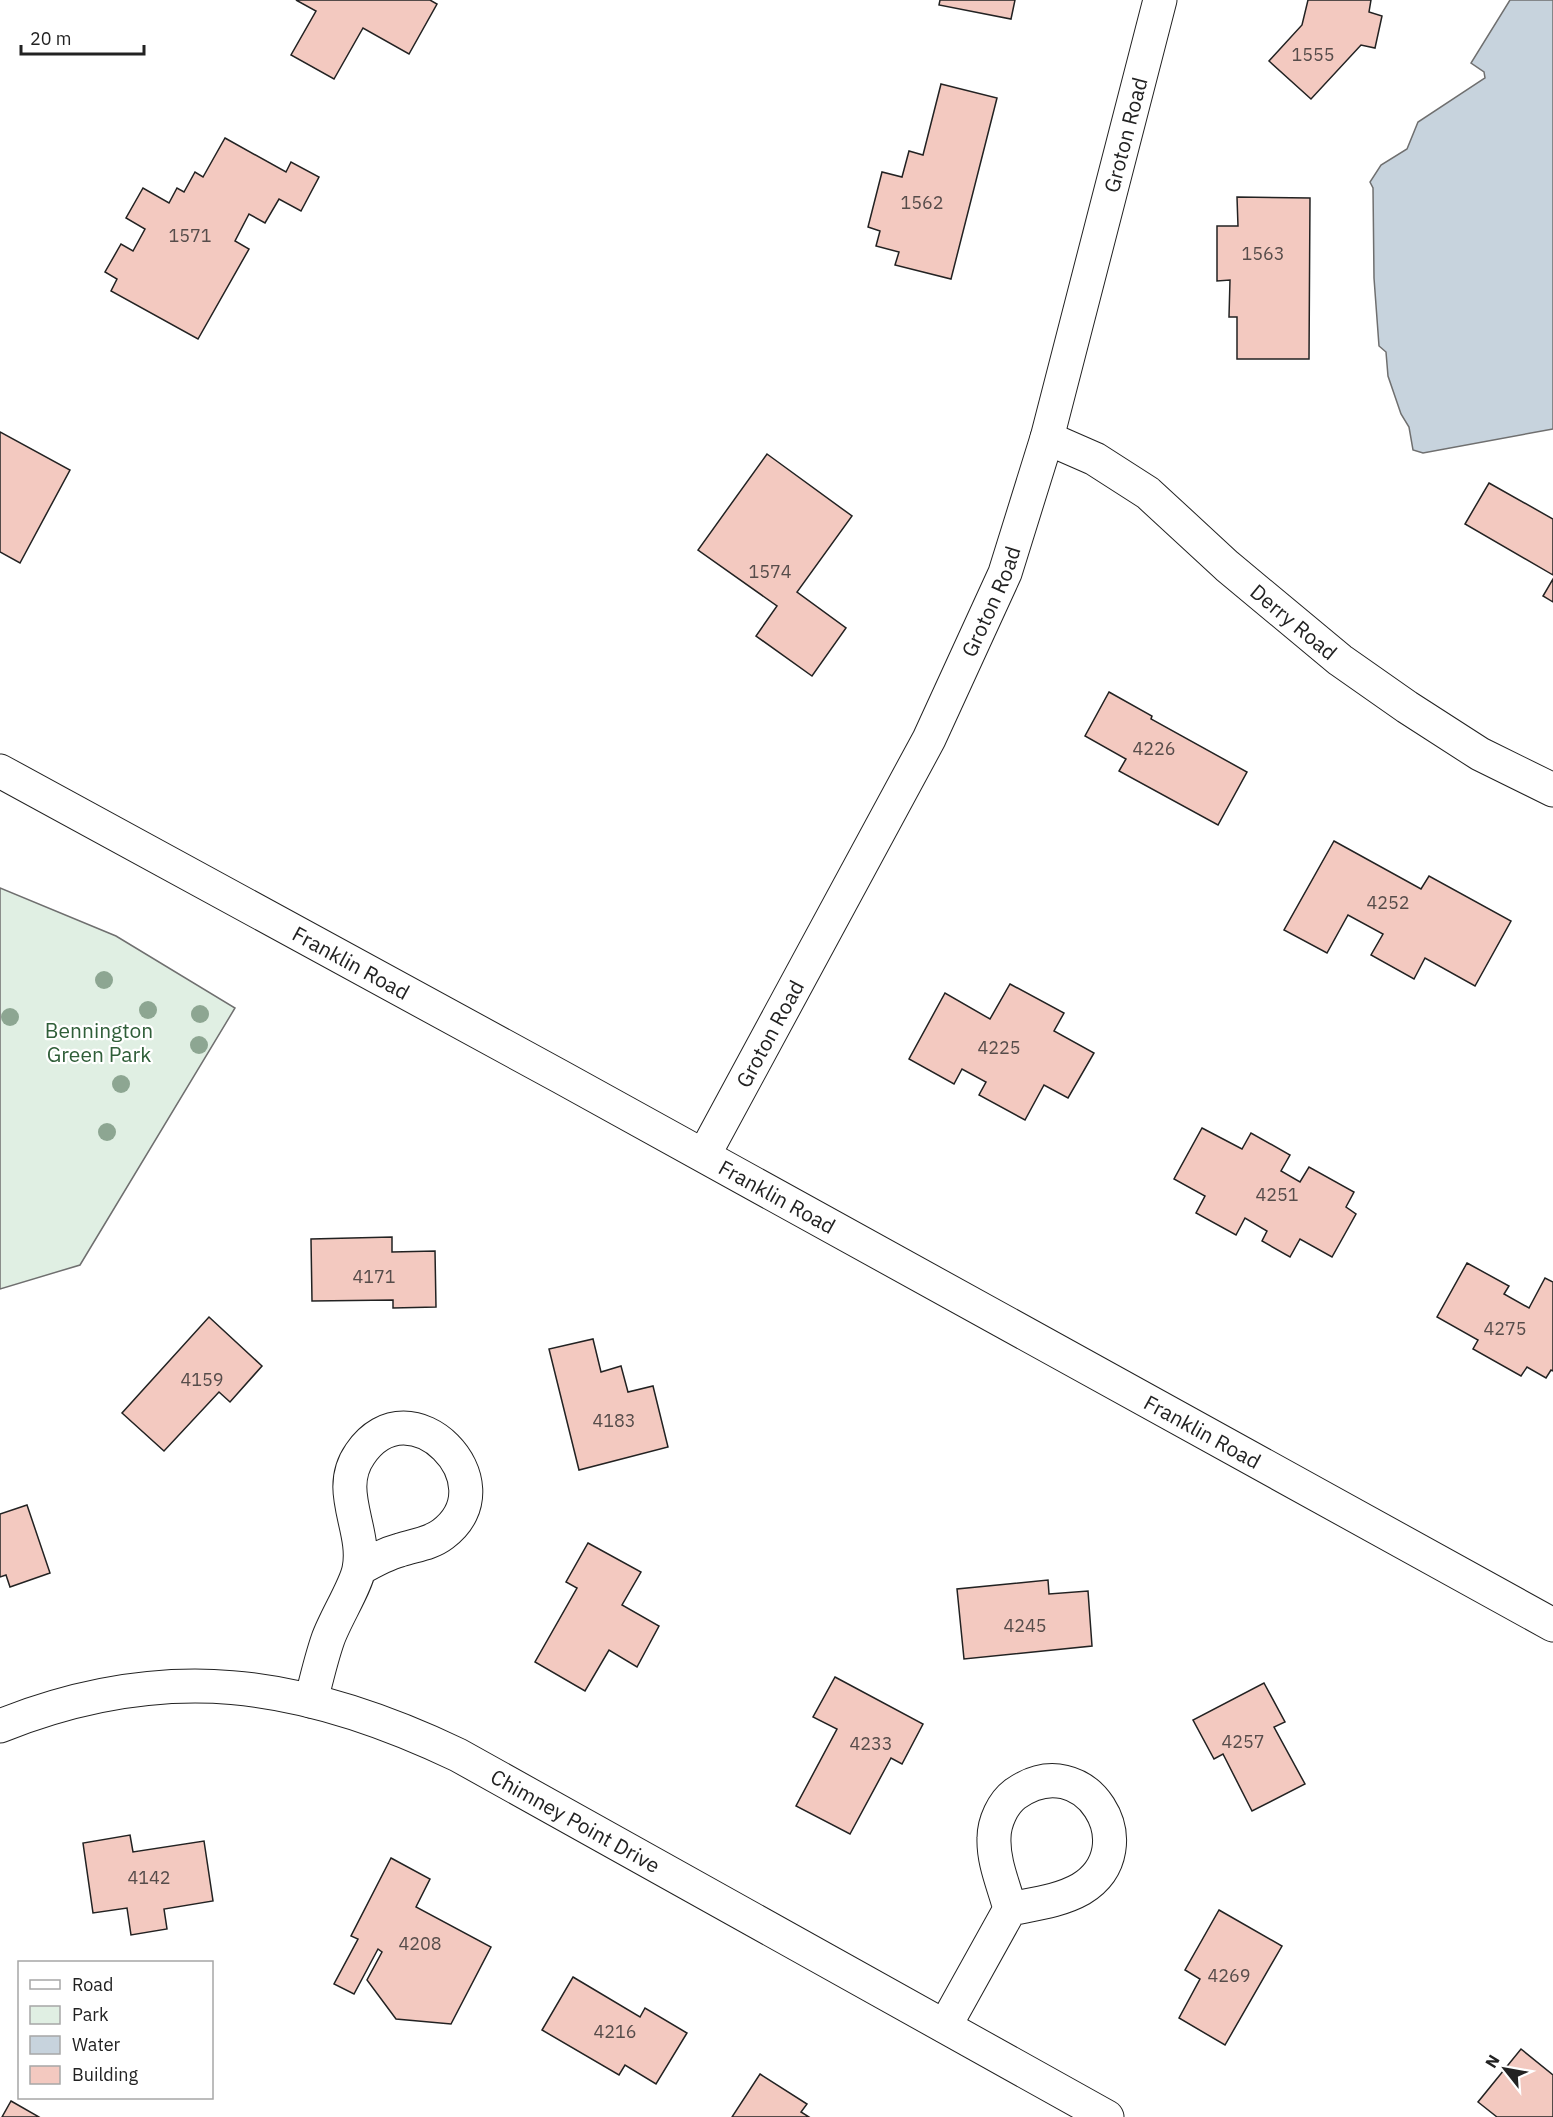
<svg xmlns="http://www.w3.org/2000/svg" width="1553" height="2117" font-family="'IBM Plex Sans',sans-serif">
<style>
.green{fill:#e0efe3;stroke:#6f6f6f;stroke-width:1.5}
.water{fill:#c7d3dd;stroke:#6f6f6f;stroke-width:1.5}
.building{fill:#f3c9c0;stroke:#222;stroke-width:1.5}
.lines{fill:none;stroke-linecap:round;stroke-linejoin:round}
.minor-casing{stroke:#222;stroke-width:35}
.minor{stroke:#fff;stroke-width:33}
.tree{fill:#8da692}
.labels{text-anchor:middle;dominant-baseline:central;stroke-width:4.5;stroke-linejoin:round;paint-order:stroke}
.number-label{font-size:18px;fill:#564c4a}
.street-label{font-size:21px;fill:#222;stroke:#fff}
.park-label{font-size:21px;fill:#2f5e38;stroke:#fff}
</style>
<rect width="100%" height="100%" fill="#fff"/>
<polygon class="green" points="0,888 116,936 235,1008 80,1265 0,1289"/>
<polygon class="water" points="1510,0 1553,0 1553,429 1423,453 1413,450 1409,427 1401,414 1388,376 1386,352 1379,346 1374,278 1373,188 1370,182 1381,165 1407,149 1418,122 1485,78 1484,72 1471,63"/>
<g class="building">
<polygon points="296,0 430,0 437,4 409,54 363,28 334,79 291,55 316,11"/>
<polygon points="940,0 1015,0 1011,19 939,5"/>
<polygon points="1308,0 1371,0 1369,12 1382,16 1375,48 1361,45 1311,99 1269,61 1302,25"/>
<polygon points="941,84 997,98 951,279 895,265 899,252 876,246 880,231 868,227 882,172 902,177 909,151 923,155"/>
<polygon points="225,138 286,172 291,162 319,177 301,211 279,199 265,223 249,214 235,241 249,249 198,339 111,291 117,279 105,272 121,244 133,251 145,229 126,218 143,188 169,203 177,188 184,192 195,172 203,177"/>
<polygon points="1237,197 1310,198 1309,359 1237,359 1237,317 1229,317 1230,280 1217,281 1217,226 1238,226"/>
<polygon points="0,432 70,470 20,563 0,552"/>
<polygon points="767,454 852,516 797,592 846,628 812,676 756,636 777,606 698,550"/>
<polygon points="1489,483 1553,519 1553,575 1465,524"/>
<polygon points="1553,579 1553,602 1543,596"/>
<polygon points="1109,692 1152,716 1151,719 1247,772 1218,825 1119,771 1126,759 1085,736"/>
<polygon points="1334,841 1421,889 1429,876 1511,921 1475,986 1425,958 1414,979 1371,955 1383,934 1348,915 1327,953 1284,930"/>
<polygon points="1010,984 1064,1013 1054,1031 1094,1053 1068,1098 1044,1085 1025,1120 979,1095 986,1082 962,1069 954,1084 909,1059 945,993 990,1019"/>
<polygon points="1202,1128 1242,1149 1251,1133 1290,1155 1281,1171 1300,1182 1309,1167 1354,1192 1346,1207 1356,1214 1332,1257 1300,1239 1290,1257 1262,1241 1267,1231 1245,1218 1236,1235 1196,1213 1205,1196 1174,1179"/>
<polygon points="392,1237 392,1252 435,1251 436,1307 393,1308 393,1300 312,1301 311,1239"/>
<polygon points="1467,1263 1509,1286 1504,1294 1529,1308 1545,1278 1553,1282 1553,1371 1551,1370 1546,1378 1527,1367 1521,1376 1473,1349 1478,1340 1437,1317"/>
<polygon points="209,1317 262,1366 230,1402 219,1392 164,1451 122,1413"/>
<polygon points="593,1339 601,1372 621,1366 628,1392 653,1386 668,1447 579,1470 549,1349"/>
<polygon points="27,1505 50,1573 10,1587 6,1575 0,1577 0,1514"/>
<polygon points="588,1543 641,1572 622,1605 659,1626 637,1667 609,1650 585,1691 535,1662 577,1588 566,1582"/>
<polygon points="1048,1580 1049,1594 1088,1591 1092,1646 964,1659 957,1589"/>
<polygon points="835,1677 923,1724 902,1764 891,1758 850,1834 796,1806 837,1729 813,1717"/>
<polygon points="1264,1683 1285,1722 1274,1727 1305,1784 1252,1811 1223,1754 1214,1759 1193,1720"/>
<polygon points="130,1835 133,1852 204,1841 213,1901 164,1909 167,1929 131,1935 127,1908 93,1913 83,1843"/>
<polygon points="391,1858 430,1879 416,1907 491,1947 451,2024 396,2019 367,1980 382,1952 378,1949 354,1994 334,1984 358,1939 351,1936"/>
<polygon points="1219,1910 1282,1946 1225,2045 1179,2018 1200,1979 1185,1970"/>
<polygon points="573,1977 640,2017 645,2008 687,2033 656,2084 625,2065 619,2075 542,2030"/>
<polygon points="1521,2049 1553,2075 1553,2117 1497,2117 1478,2102"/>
<polygon points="760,2074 807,2104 801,2112 809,2117 732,2117"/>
<polygon points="11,2101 39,2117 2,2117"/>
</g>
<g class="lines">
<g class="minor-casing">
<g id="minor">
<path id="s1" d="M 1047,438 L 1095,459 L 1148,493 L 1227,566 L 1340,660 L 1407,707 L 1480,754 L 1553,790"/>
<path id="s2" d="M 0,771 L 561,1077 L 1553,1625"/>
<path id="s3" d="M 704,1155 L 929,739 L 1005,573 L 1047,438 L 1160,0"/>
<path d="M 311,1701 C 316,1681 321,1659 328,1639 C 335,1619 356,1586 359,1569 C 367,1529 334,1491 360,1454 C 410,1380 511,1483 443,1534 C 430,1544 415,1545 400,1550 C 385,1554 373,1561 359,1569"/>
<path id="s4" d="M 0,1726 C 165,1660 301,1680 458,1755 L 1107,2117"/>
<path d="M 945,2026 L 1010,1909 C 1034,1904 1060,1901 1081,1889 C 1148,1848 1085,1744 1015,1794 C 1003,1803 994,1822 994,1838 C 993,1862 1004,1886 1010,1909"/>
</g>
</g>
<use href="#minor" class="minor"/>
</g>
<g class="tree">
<circle cx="104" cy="980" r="9"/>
<circle cx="148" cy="1010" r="9"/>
<circle cx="200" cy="1014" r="9"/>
<circle cx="10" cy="1017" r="9"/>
<circle cx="199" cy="1045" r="9"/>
<circle cx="121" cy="1084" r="9"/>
<circle cx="107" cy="1132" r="9"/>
</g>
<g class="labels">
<g class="number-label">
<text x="1313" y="54">1555</text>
<text x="922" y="202">1562</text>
<text x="190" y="235">1571</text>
<text x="1263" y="253">1563</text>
<text x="770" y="571">1574</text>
<text x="1154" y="748">4226</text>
<text x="1388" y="902">4252</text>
<text x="999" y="1047">4225</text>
<text x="1277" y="1194">4251</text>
<text x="374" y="1276">4171</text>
<text x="1505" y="1328">4275</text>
<text x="202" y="1379">4159</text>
<text x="614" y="1420">4183</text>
<text x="1025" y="1625">4245</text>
<text x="1243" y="1741">4257</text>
<text x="871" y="1743">4233</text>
<text x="149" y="1877">4142</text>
<text x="420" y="1943">4208</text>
<text x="1229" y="1975">4269</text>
<text x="615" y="2031">4216</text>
</g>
<g class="street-label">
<text stroke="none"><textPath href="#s3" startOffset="1110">Groton Road</textPath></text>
<text stroke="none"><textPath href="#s3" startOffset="624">Groton Road</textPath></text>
<text stroke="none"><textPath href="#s1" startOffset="310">Derry Road</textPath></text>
<text stroke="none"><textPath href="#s2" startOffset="400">Franklin Road</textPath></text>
<text stroke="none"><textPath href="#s3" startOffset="138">Groton Road</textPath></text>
<text stroke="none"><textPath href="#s2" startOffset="886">Franklin Road</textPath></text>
<text stroke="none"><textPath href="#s2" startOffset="1372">Franklin Road</textPath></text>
<text stroke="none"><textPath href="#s4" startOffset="609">Chimney Point Drive</textPath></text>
</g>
<g class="park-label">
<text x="99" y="1030">Bennington<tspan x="99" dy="24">Green Park</tspan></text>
</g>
</g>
<rect x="18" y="1961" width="195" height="138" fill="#ffffff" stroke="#a7a7a7" stroke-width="1.5"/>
<rect x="30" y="1980" width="30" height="9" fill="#ffffff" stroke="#a7a7a7" stroke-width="1.5"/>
<text x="72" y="1991" font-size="18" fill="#222222">Road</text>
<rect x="30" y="2006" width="30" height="18" fill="#e0efe3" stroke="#a7a7a7" stroke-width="1.5"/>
<text x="72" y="2021" font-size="18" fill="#222222">Park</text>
<rect x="30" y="2036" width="30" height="18" fill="#c7d3dd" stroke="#a7a7a7" stroke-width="1.5"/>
<text x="72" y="2051" font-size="18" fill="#222222">Water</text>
<rect x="30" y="2066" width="30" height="18" fill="#f3c9c0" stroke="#a7a7a7" stroke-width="1.5"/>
<text x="72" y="2081" font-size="18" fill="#222222">Building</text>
<g transform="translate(1505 2069) rotate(301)" stroke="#ffffff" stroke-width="4.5" paint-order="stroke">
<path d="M0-4.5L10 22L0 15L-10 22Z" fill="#222222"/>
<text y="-9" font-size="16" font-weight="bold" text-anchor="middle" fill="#222222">N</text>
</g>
<path d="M21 45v9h123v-9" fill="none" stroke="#222222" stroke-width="3"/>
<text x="30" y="45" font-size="18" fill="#222222" stroke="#ffffff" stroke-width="4.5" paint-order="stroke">20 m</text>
</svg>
